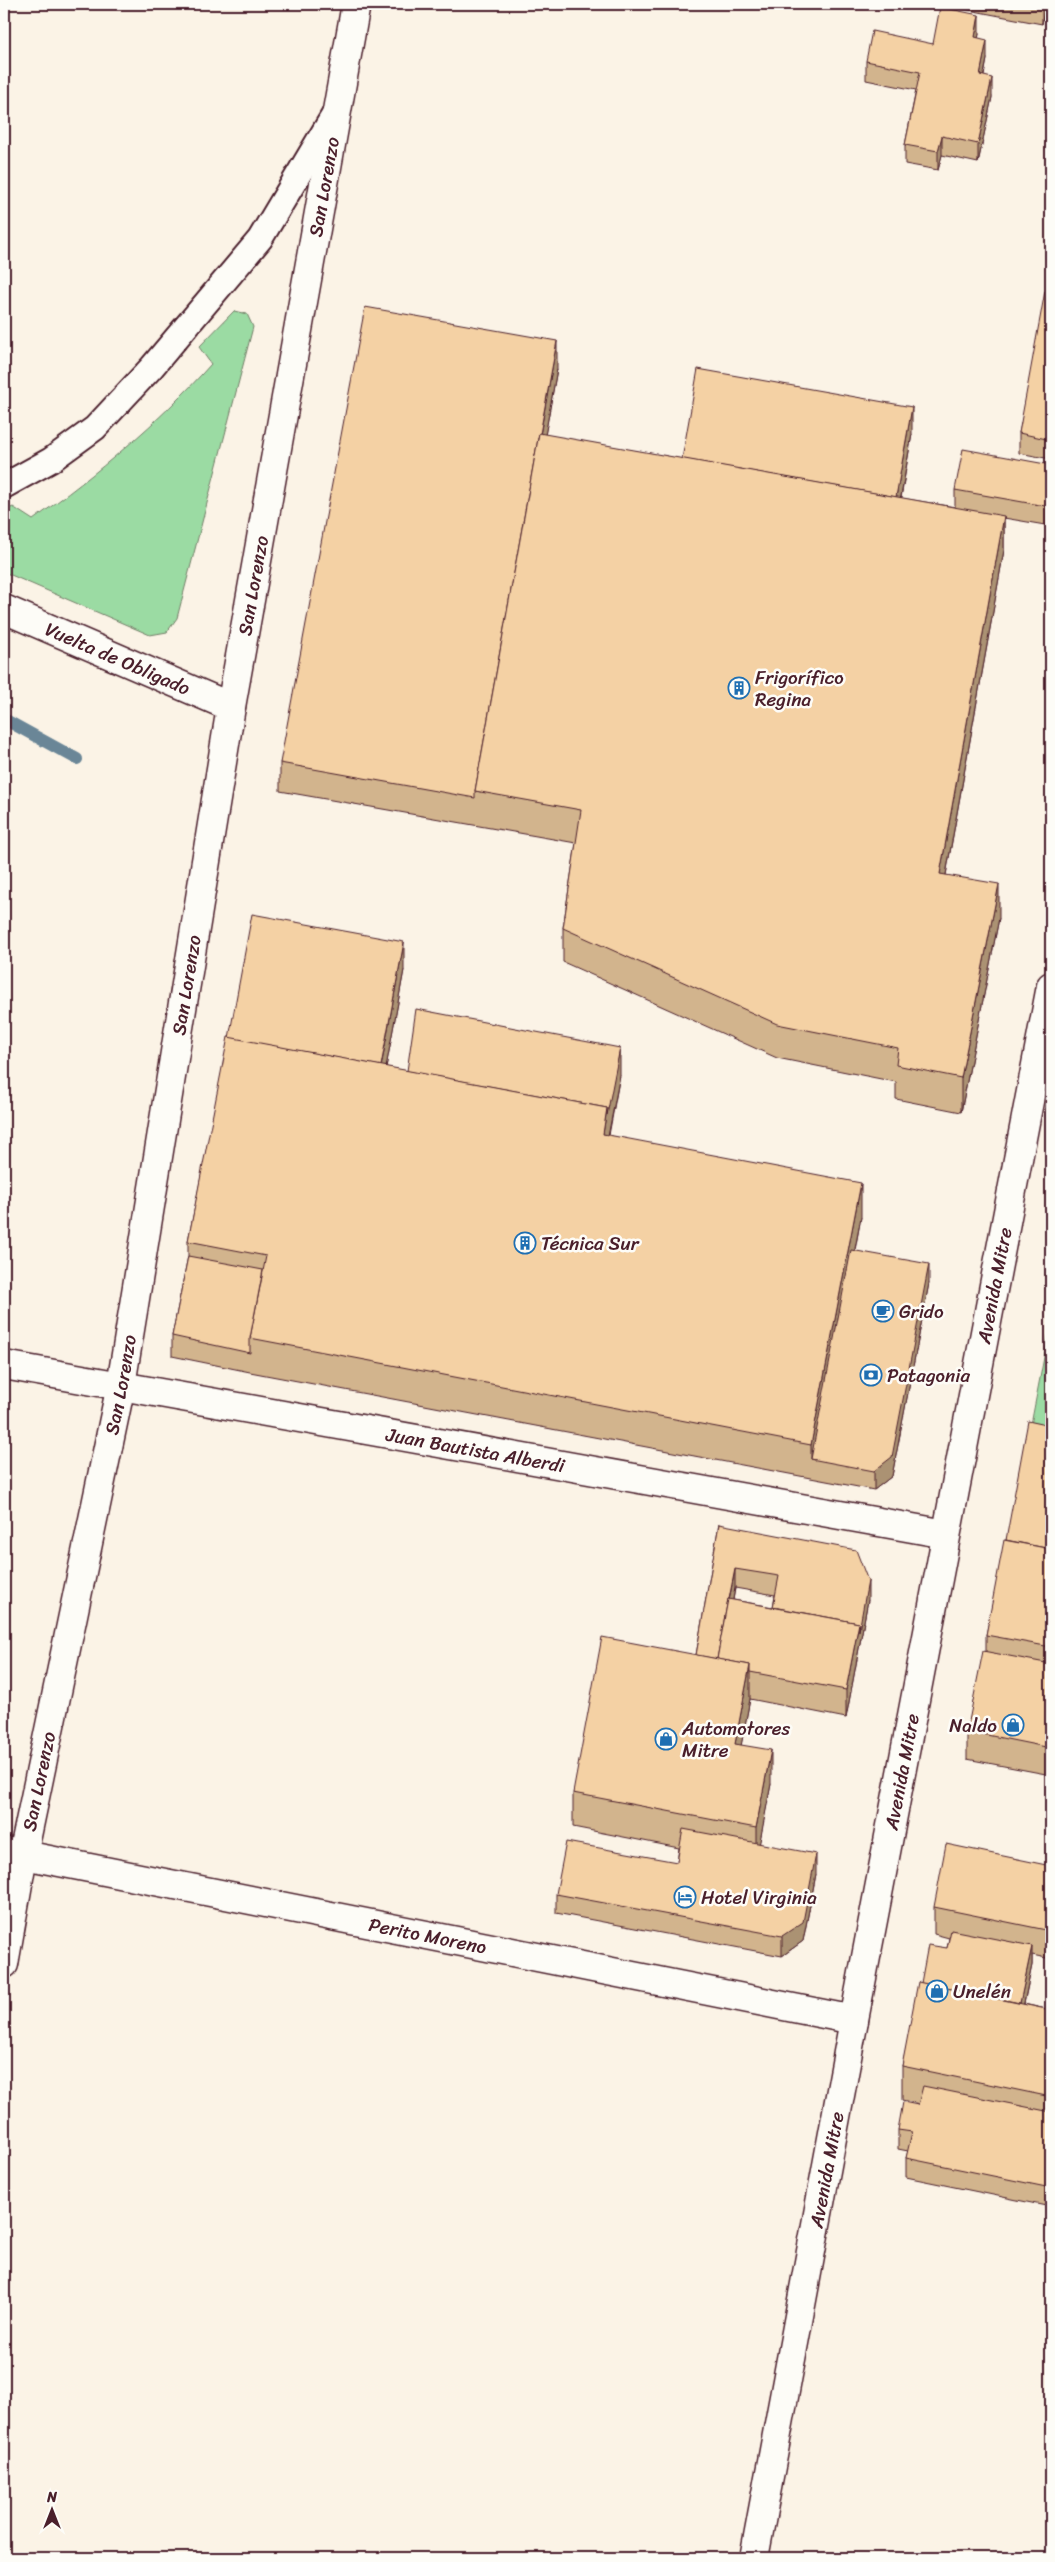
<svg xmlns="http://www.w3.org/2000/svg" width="1055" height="2562" font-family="Sriracha,sans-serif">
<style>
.green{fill:#9bdba3;stroke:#727d67}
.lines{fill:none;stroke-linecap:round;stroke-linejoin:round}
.stream{stroke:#6a8697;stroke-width:12}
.service-casing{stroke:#4a1f2b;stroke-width:28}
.minor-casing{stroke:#4a1f2b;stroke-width:31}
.tertiary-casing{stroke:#4a1f2b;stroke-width:31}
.secondary-casing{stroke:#4a1f2b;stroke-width:31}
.service{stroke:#fdfcf7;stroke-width:24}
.minor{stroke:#fdfcf7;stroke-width:28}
.tertiary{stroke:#fdfcf7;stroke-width:28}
.secondary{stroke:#fdfcf7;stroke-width:28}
.wall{fill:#d2b48d;stroke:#4a1f2b;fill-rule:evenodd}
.shaded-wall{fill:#ab9273;stroke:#4a1f2b}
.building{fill:#f4d1a4;stroke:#4a1f2b}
.labels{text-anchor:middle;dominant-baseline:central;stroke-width:5;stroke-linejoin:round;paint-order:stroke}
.street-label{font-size:19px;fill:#4a1f2b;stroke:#fdfcf7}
.poi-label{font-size:19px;fill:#4a1f2b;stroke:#fdfcf7;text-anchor:start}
</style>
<rect width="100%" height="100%" fill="#fbf3e6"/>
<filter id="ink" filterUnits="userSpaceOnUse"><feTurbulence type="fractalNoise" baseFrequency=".02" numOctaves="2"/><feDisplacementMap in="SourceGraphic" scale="10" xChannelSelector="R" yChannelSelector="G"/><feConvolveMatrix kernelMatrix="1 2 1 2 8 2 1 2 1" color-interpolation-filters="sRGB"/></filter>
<g filter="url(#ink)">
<g class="green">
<path d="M 234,311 L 247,314 L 253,327 L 177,618 L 167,632 L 150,635 L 4,572 L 4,511 L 13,507 L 33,520 C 97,473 158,424 211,364 L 199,347 Z"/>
<polygon points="1051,1321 1051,1445 1028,1440"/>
</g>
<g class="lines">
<polyline class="stream" points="4,719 77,759"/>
<g class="service-casing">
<polyline id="service" points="4,486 51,460 95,428 152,367 260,239 334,115"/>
</g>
<g class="minor-casing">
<g id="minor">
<path id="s1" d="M 4,609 L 231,707"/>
<path id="s2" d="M 4,1851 L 854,2020"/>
<path id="s3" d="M 4,1964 L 23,1855 L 121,1385 L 231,707 L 356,4"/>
</g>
</g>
<g class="tertiary-casing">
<g id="tertiary">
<path id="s4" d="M 4,1365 L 946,1534"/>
</g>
</g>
<g class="secondary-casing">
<g id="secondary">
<path id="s5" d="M 754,2558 L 854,2020 L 1051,986"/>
</g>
</g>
<use href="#service" class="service"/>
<use href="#minor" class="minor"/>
<use href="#tertiary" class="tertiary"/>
<use href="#secondary" class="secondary"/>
</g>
<g class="wall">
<polygon points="953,4 1046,4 1042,24 953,7"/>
<polygon points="979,34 978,38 987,59 984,76 992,97 978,163 942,155 938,170 905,164 905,145 916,90 866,80 866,61 933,44"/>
<polygon points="1051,292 1051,459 1019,453 1019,433"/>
<polygon points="557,369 545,435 682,459 912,434 901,498 955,507 955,490 1051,465 1051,526 1004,518 1004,550 946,875 999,918 961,1112 896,1099 896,1082 777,1058 563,962 563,928 576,843 280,791 280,763"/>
<polygon points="404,970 386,1067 407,1071 620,1075 609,1135 861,1217 855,1250 929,1283 892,1476 874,1490 250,1372 172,1356 172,1336 188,1256 188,1241 229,1038"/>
<polygon points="1051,1426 1051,1775 967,1759 967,1731 986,1652 986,1635 1006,1540"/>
<path d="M 719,1524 L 868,1600 L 846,1718 L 750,1699 L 741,1745 L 771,1784 L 759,1844 L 816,1874 L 803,1941 L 782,1956 L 556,1913 L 556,1894 L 677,1862 L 679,1848 L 573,1827 L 573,1793 L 696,1655 ZM 735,1588 L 775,1595 L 773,1607 L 733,1600 Z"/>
<polygon points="1051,1866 1051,1959 1032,1955 1032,1965 1024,2004 1051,2010 1051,2207 906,2177 906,2158 908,2151 898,2149 898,2130 919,2104 902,2100 902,2066 921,1983 947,1948 949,1938 934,1934 934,1907"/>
</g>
<g class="shaded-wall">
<polygon points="1042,4 1046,4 1042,24"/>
<polygon points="979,15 979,34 975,56 975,37"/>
<polygon points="987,40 987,59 980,94 980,75"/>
<polygon points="992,78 992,97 978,163 978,144"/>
<polygon points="942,136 942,155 938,170 938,151"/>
<polygon points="557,341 557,369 481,792 476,791"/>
<polygon points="912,407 912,434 895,530 895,503"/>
<polygon points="1004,516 1004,550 940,908 940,874"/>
<polygon points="999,884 999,918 961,1112 961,1078"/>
<polygon points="404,942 404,970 380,1100 380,1073"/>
<polygon points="620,1048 620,1075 607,1142 603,1134 607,1108"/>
<polygon points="861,1183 861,1217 815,1460 811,1459 811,1445"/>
<polygon points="929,1264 929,1283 892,1476 874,1490 874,1471"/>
<polygon points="735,1569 735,1588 721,1667 717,1666"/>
<polygon points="868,1581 868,1600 846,1718 846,1690 859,1623"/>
<polygon points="750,1665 750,1699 735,1778 735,1744"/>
<polygon points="771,1750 771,1784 756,1862 756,1828"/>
<polygon points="816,1854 816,1874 803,1941 782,1956 782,1936"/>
<polygon points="1032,1946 1032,1965 1017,2036 1017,2017"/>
</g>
<g class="building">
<polygon points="940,7 979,15 975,37 987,40 980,75 992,78 978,144 942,136 938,151 905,145 920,72 866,61 872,31 933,44"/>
<polygon points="1045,291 1051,292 1051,440 1019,433"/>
<polygon points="365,307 557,341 540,434 539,433 475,791 475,798 280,763"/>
<polygon points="698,369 912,407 896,497 682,459"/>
<polygon points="539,433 1004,516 940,874 999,884 961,1078 896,1065 898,1048 777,1024 563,928 581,810 475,791"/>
<polygon points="963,449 1051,465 1051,507 955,490"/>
<polygon points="252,914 404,942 381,1066 229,1038"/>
<polygon points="416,1009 620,1048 607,1115 607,1108 407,1071"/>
<polygon points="228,1037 607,1108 603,1134 861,1183 811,1445 250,1338 266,1256 188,1241"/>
<polygon points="851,1250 929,1264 892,1457 874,1471 811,1459"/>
<polygon points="188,1256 263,1270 250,1338 250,1353 172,1336"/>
<polygon points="1028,1421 1051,1426 1051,1549 1006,1540"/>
<polygon points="719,1524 856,1550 868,1581 859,1631 859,1623 773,1607 779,1576 735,1569 729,1599 728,1599 717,1659 696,1655"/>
<polygon points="1004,1540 1051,1549 1051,1647 986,1635"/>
<polygon points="728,1599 859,1623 846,1690 750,1672 750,1665 717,1659"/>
<polygon points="602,1637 750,1665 735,1744 771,1750 756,1828 573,1793"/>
<polygon points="983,1651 1051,1664 1051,1748 967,1731"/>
<polygon points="683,1829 816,1854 803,1922 782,1936 556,1894 566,1842 677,1862"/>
<polygon points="946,1844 1051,1866 1051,1931 934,1907"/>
<polygon points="951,1930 1032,1946 1020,2003 921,1983 928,1945 947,1948"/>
<polygon points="918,1982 1051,2010 1051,2097 902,2066"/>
<polygon points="923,2086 1051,2112 1051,2188 906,2158 912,2132 898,2130 903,2102 918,2105"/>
</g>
</g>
<defs>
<g id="building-ring" transform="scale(1.125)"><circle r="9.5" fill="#fdfcf7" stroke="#1f6fb2" stroke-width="1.5"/><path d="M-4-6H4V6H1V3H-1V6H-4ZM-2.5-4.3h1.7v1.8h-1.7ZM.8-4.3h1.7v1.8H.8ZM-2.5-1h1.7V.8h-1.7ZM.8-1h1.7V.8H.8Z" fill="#1f6fb2"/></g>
<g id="cafe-ring" transform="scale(1.125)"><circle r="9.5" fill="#fdfcf7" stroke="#1f6fb2" stroke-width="1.5"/><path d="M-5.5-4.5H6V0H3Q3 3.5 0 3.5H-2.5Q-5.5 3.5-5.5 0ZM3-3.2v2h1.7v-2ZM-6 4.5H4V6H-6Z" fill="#1f6fb2"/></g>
<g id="bank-ring" transform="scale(1.125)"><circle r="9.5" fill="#fdfcf7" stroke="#1f6fb2" stroke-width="1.5"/><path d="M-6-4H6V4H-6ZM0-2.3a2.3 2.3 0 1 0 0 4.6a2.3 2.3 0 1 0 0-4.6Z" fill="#1f6fb2"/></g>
<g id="shop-ring" transform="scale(1.125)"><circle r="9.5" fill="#fdfcf7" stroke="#1f6fb2" stroke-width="1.5"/><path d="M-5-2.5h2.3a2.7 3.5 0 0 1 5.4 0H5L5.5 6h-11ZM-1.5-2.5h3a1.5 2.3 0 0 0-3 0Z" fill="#1f6fb2"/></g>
<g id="hotel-ring" transform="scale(1.125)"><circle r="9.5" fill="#fdfcf7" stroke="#1f6fb2" stroke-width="1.5"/><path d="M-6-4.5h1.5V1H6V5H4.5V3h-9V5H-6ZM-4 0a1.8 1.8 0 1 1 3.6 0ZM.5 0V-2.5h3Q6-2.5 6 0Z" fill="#1f6fb2"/></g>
</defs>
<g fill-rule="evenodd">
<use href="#building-ring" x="739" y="688"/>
<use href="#building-ring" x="525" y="1243"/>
<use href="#cafe-ring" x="883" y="1311"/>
<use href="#bank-ring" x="871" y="1375"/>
<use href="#shop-ring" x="1013" y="1725"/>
<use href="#shop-ring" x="666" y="1739"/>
<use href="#hotel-ring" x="685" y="1897"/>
<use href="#shop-ring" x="937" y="1991"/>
</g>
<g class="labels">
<g class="street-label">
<text stroke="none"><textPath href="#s3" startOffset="1806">San Lorenzo</textPath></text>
<text stroke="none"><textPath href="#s3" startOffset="1401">San Lorenzo</textPath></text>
<text stroke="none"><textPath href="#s1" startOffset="124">Vuelta de Obligado</textPath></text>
<text stroke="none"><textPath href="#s3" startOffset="996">San Lorenzo</textPath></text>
<text stroke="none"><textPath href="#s5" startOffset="1295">Avenida Mitre</textPath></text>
<text stroke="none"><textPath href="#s3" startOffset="591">San Lorenzo</textPath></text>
<text stroke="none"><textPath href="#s4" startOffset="479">Juan Bautista Alberdi</textPath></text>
<text stroke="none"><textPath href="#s5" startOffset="800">Avenida Mitre</textPath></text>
<text stroke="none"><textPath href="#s3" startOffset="186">San Lorenzo</textPath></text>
<text stroke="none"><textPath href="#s2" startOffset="432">Perito Moreno</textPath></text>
<text stroke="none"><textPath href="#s5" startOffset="395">Avenida Mitre</textPath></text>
</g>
<g class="poi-label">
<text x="755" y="677">Frigorífico<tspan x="755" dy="22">Regina</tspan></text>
<text x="541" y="1243">Técnica Sur</text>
<text x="899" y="1311">Grido</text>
<text x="887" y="1375">Patagonia</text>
<text x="997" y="1725" text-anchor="end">Naldo</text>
<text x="682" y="1728">Automotores<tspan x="682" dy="22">Mitre</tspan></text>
<text x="701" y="1897">Hotel Virginia</text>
<text x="953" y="1991">Unelén</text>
</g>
</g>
<rect width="1055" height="2562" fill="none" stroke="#fdfcf7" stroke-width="20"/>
<rect x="10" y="10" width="1035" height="2542" fill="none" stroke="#4a1f2b" stroke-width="2" filter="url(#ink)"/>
<g transform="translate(52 2510)" stroke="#fdfcf7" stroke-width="4" paint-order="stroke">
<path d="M0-4L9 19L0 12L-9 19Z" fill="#4a1f2b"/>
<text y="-8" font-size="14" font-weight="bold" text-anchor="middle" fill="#4a1f2b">N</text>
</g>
</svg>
